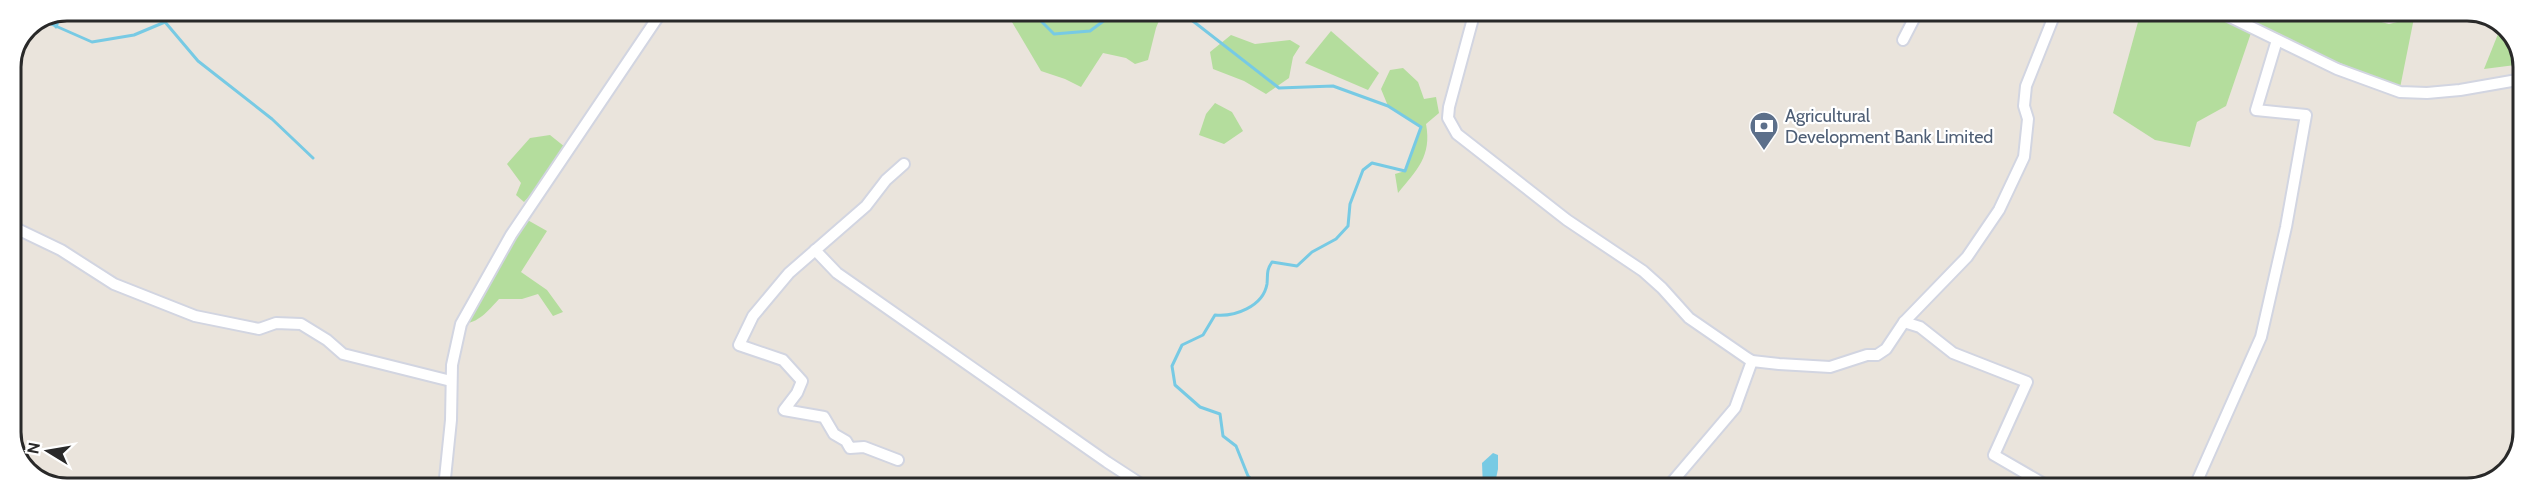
<svg xmlns="http://www.w3.org/2000/svg" width="2534" height="499" font-family="Cabin,sans-serif">
<style>
.green{fill:#b4dd9d}
.water{fill:#77cae4}
.lines{fill:none;stroke-linecap:round;stroke-linejoin:round}
.stream{stroke:#77cae4;stroke-width:3}
.street-casing{stroke:#d2d5e1;stroke-width:14}
.street{stroke:#fff;stroke-width:10}
.labels{text-anchor:middle;dominant-baseline:central;stroke-width:4.5;stroke-linejoin:round;paint-order:stroke}
.service-label{font-size:18px;fill:#4e5e75;stroke:#fff;text-anchor:start}
.rim{fill:none;stroke:#292929;stroke-width:3}
</style>
<rect width="100%" height="100%" fill="#eae4dc"/>
<g class="green">
<polygon points="1008,11 1163,11 1156,28 1148,60 1135,64 1126,58 1103,53 1081,87 1065,79 1041,71 1009,17"/>
<polygon points="2141,11 2204,11 2251,33 2226,106 2197,122 2190,147 2155,140 2113,113"/>
<polygon points="2233,11 2346,11 2347,13 2389,24 2414,18 2400,88 2304,48"/>
<polygon points="2502,24 2507,27 2523,60 2523,64 2484,69"/>
<polygon points="1331,31 1379,73 1368,90 1305,63"/>
<polygon points="1231,35 1255,44 1290,40 1300,46 1293,57 1289,78 1266,94 1244,81 1213,69 1210,52"/>
<path d="M 1403,68 L 1418,82 L 1424,99 L 1436,97 L 1439,113 L 1426,124 C 1432,156 1417,170 1398,193 L 1395,174 L 1405,171 L 1421,127 L 1388,106 L 1381,89 L 1390,70 Z"/>
<polygon points="1215,103 1232,112 1243,131 1224,144 1199,135 1206,114"/>
<polygon points="550,135 565,147 550,173 524,202 516,195 521,183 507,164 530,138"/>
<path d="M 524,218 L 547,231 L 521,272 L 547,290 L 563,312 L 553,316 L 538,294 L 522,299 L 499,299 C 487,312 479,323 461,324 Z"/>
</g>
<polygon class="water" points="1493,453 1498,455 1498,469 1494,488 1483,488 1482,463"/>
<g class="lines">
<g class="stream">
<polyline points="1031,11 1054,34 1090,31 1117,11"/>
<path d="M 1180,11 L 1279,88 L 1333,86 L 1388,106 L 1421,127 L 1405,171 L 1372,163 L 1363,170 L 1350,204 L 1348,226 L 1336,239 L 1312,252 L 1297,266 L 1272,262 C 1266,271 1268,274 1267,284 C 1263,307 1234,317 1215,315 L 1203,335 L 1182,345 L 1172,366 L 1175,385 L 1200,407 L 1220,414 L 1223,436 L 1236,446 L 1248,476 L 1261,488"/>
<polyline points="42,20 92,42 134,35 165,22 198,61 272,119 313,158"/>
<polyline points="56,27 61,13"/>
</g>
<g class="street-casing">
<g id="street">
<polyline points="1475,11 1449,107 1448,118 1457,134 1567,220 1643,271 1662,288 1689,318 1747,358 1752,361 1779,364 1830,367 1867,355 1877,355 1886,349 1904,322 1967,257 1999,210 2024,157 2028,119 2024,106 2026,86 2056,11"/>
<polyline points="2218,11 2337,69 2400,92 2427,93 2460,90 2523,79"/>
<polyline points="1903,40 1918,11"/>
<polyline points="11,226 61,250 114,284 195,316 259,329 276,323 301,324 327,340 343,354 451,381"/>
<polyline points="815,250 837,273 1107,462 1147,488"/>
<polyline points="1904,322 1920,327 1953,353 2027,382 1994,455 2051,488"/>
<polyline points="898,460 864,447 850,448 846,441 834,434 824,417 784,410 797,393 802,381 783,360 739,345 753,316 789,273 866,206 886,180 904,164"/>
<polyline points="444,488 451,420 452,365 461,324 511,235 662,11"/>
<polyline points="1667,488 1735,408 1752,361"/>
<polyline points="2194,488 2261,337 2286,227 2306,115 2256,110 2277,40"/>
</g>
</g>
<use href="#street" class="street"/>
</g>
<defs>
<g id="bank-pin" transform="scale(1.5)"><path d="M0 17L-7.5 6A9.5 9.5 0 1 1 7.5 6Z" fill="#5c6f8a" stroke="#fff"/><path d="M-6-4H6V4H-6ZM0-2.3a2.3 2.3 0 1 0 0 4.6a2.3 2.3 0 1 0 0-4.6Z" fill="#fff"/></g>
</defs>
<g fill-rule="evenodd">
<use href="#bank-pin" x="1764" y="126"/>
</g>
<g class="labels">
<g class="service-label">
<text x="1785" y="116">Agricultural<tspan x="1785" dy="21">Development Bank Limited</tspan></text>
</g>
</g>
<path d="M0 0H2534V499H0ZM67 21H2467A46 46 0 0 1 2513 67V432A46 46 0 0 1 2467 478H67A46 46 0 0 1 21 432V67A46 46 0 0 1 67 21Z" fill="#fff" fill-rule="evenodd"/>
<path class="rim" d="M67 21H2467A46 46 0 0 1 2513 67V432A46 46 0 0 1 2467 478H67A46 46 0 0 1 21 432V67A46 46 0 0 1 67 21Z"/>
<g transform="translate(48 451) rotate(281)" stroke="#ffffff" stroke-width="4.5" paint-order="stroke">
<path d="M0-4.5L10 22L0 15L-10 22Z" fill="#292929"/>
<text y="-9" font-size="16" font-weight="bold" text-anchor="middle" fill="#292929">N</text>
</g>
</svg>
